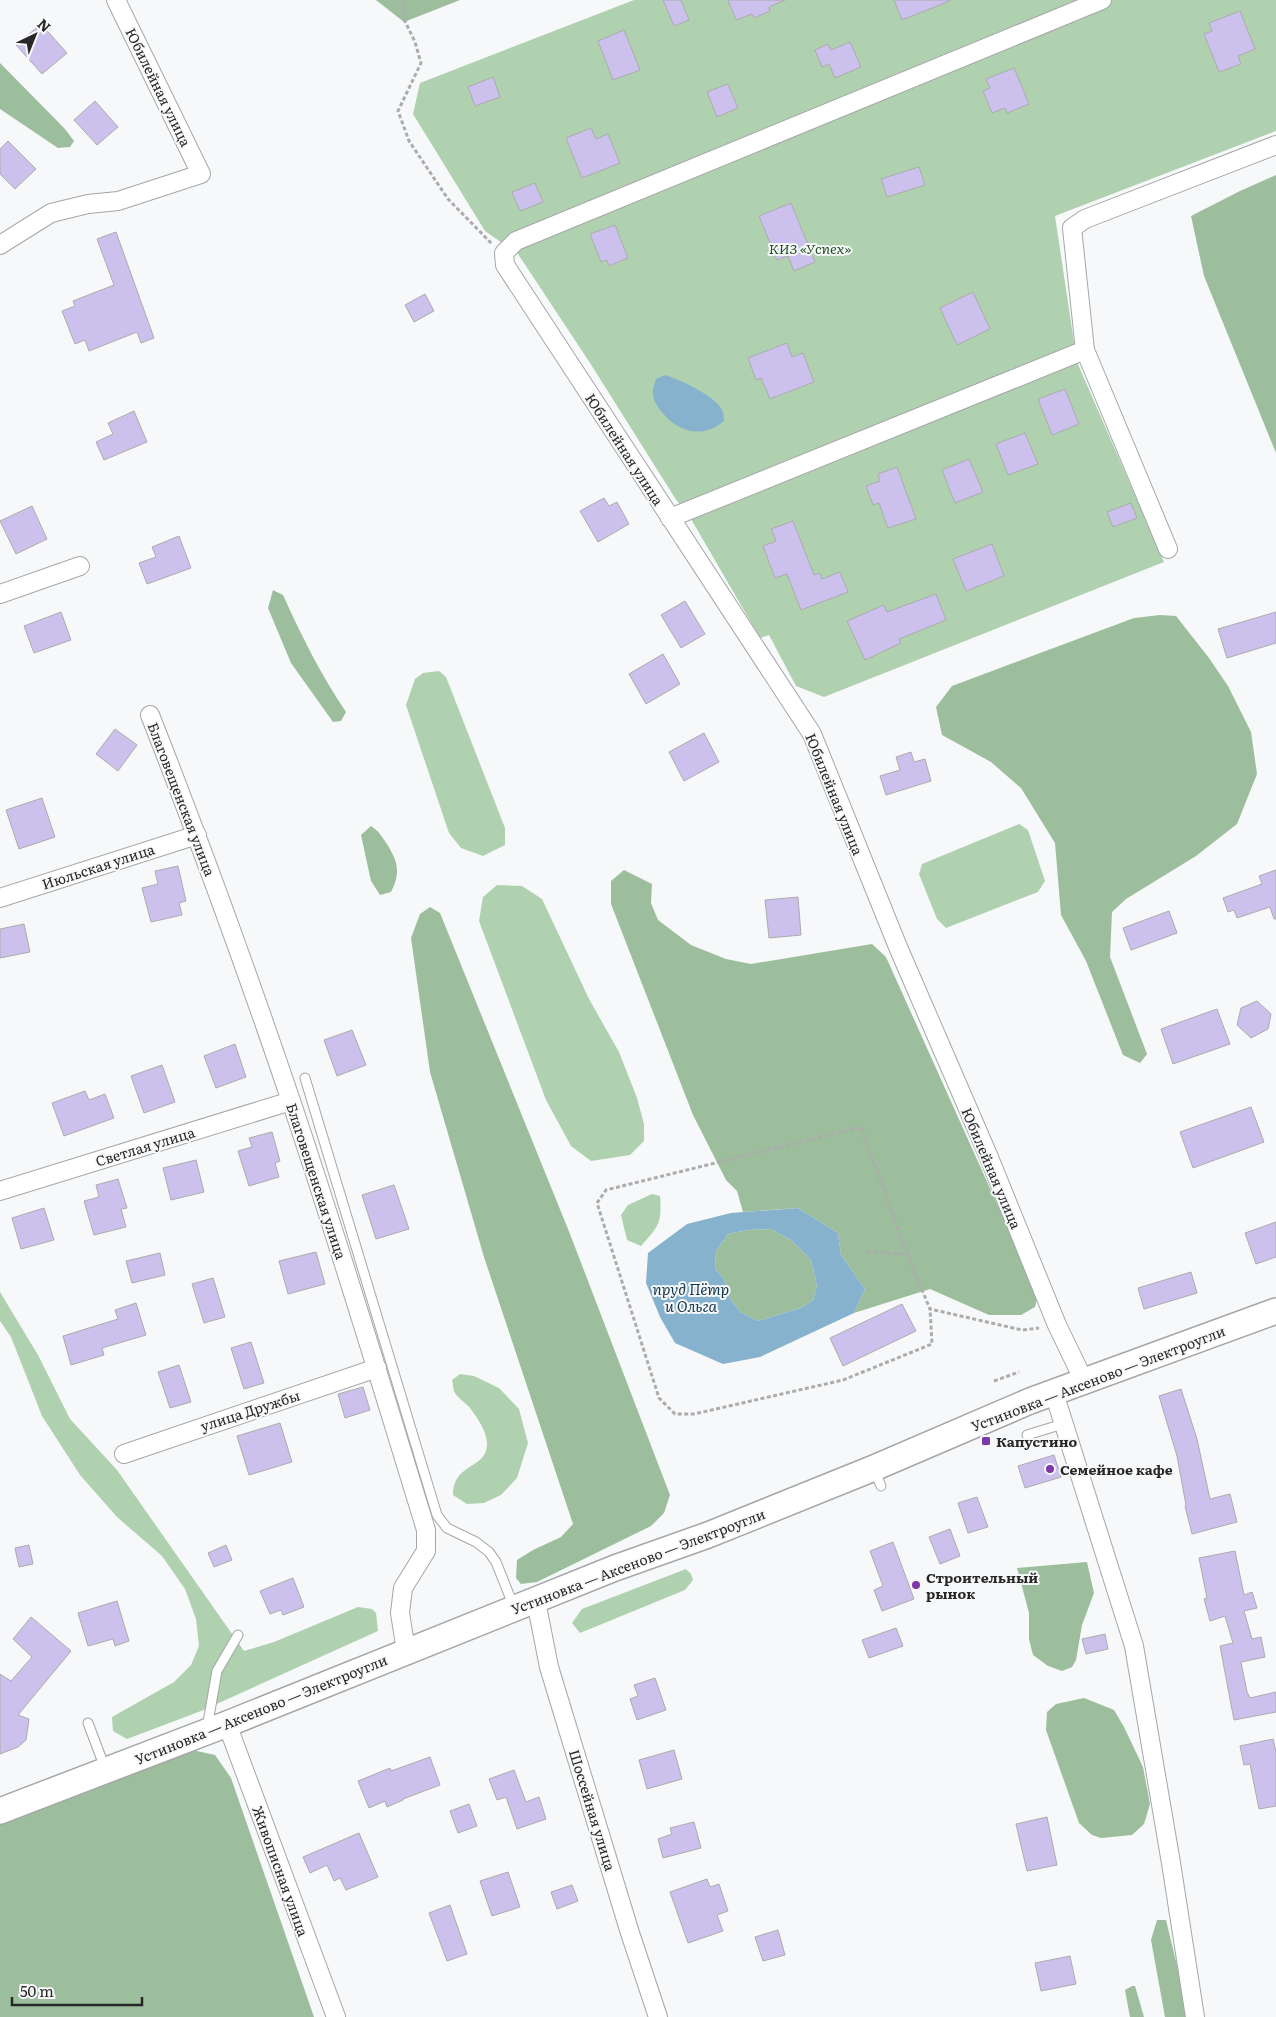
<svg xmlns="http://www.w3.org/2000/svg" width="1276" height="2017" font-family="Literata,serif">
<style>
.green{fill:#afd1af}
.forest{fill:#9cbe9c}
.water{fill:#87b2cd;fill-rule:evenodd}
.building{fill:#ccc1ec;stroke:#acabad}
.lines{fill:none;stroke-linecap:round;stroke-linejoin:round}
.service-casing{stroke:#a5a6a7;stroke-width:11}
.minor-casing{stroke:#a5a6a7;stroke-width:20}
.secondary-casing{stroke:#a5a6a7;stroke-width:28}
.path{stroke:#acacad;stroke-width:3;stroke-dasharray:4 2.5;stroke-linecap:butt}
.service{stroke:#fff;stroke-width:9}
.minor{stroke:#fff;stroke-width:18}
.secondary{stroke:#fff;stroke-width:25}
.poi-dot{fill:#7e36a9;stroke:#f7f8f9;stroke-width:2}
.labels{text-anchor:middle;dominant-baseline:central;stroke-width:4;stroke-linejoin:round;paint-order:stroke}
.street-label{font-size:14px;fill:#272728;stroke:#f7f8f9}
.park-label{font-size:14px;font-style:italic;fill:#204f22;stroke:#f7f8f9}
.poi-label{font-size:14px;font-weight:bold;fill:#272728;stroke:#f7f8f9;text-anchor:start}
.water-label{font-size:15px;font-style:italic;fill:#13384c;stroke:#f7f8f9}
</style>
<rect width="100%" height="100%" fill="#f7f8f9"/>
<g class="green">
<polygon points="634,0 1276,0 1276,131 1055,216 1077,362 1164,562 824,697 796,686 769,635 760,638 691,519 675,498 590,363 518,254 485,231 413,114 420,83"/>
<polygon points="439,671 446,677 505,828 505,845 483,856 461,848 449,833 406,705 415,679 423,673"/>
<polygon points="1019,824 1028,830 1045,881 1038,892 946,928 937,919 919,874 922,864"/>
<polygon points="497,885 522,886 542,899 589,999 619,1052 637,1098 644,1124 644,1141 630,1155 591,1161 571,1146 546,1100 479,921 483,897"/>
<path d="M 652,1194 L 660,1196 C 662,1223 659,1226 641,1246 L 627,1240 L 621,1215 L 628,1205 Z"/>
<polygon points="0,1292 38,1355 70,1419 117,1470 244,1651 274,1642 358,1607 372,1609 376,1613 378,1631 201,1711 127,1739 113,1731 112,1717 174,1682 191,1665 199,1646 196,1619 185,1589 162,1556 117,1517 80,1475 42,1416 11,1337 0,1321"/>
<path d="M 460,1374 L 474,1376 L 499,1388 L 519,1409 L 528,1443 L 517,1478 L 501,1495 L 484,1503 L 467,1504 L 453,1495 C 453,1462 488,1470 487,1443 C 487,1432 477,1417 470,1408 C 466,1403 457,1398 454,1391 C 453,1388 453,1383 452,1380 Z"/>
<polygon points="686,1569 691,1574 693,1580 685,1590 580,1633 572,1623 582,1609"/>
</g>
<g class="forest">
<polygon points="376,0 460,0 404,22"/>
<polygon points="0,63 65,129 74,141 70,147 58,148 0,109"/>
<polygon points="1276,175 1276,453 1204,276 1191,216 1240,191"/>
<path d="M 273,590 L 283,595 C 301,635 321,675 346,712 L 341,721 L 333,722 L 291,663 L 268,608 Z"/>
<polygon points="1160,615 1176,616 1209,658 1228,686 1251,732 1257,774 1237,824 1196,856 1126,899 1112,912 1110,957 1147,1054 1140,1063 1123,1055 1086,961 1061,915 1055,843 1021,788 991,762 942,735 936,707 952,686 1134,618"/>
<path d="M 371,826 C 379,831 382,837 387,844 C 398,862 401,873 391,892 L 380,895 L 371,881 L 361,835 Z"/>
<polygon points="624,870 652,884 651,903 658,920 691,945 726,959 751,964 872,944 886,957 1038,1295 1035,1307 1021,1315 989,1315 930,1289 854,1313 865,1289 841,1255 838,1233 798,1208 743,1212 737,1191 726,1180 693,1115 611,904 611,881"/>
<polygon points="430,907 440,913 570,1234 670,1495 664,1513 651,1526 537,1582 521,1584 516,1578 517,1560 533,1550 561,1537 573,1524 484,1257 430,1072 411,938 420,914"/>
<polygon points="771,1229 791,1240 811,1260 817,1286 813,1300 801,1308 758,1321 740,1312 729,1297 724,1279 715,1269 716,1251 728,1234 748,1230"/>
<polygon points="1087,1562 1094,1593 1082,1625 1076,1660 1072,1667 1062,1671 1048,1666 1033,1655 1029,1639 1029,1613 1017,1568"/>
<polygon points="1084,1698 1114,1710 1124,1727 1143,1767 1150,1804 1144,1824 1132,1835 1101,1838 1092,1835 1079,1823 1046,1730 1047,1712 1056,1704"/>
<polygon points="192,1750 215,1755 231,1778 314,2017 0,2017 0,1824"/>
<polygon points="1157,1920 1166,1920 1180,1978 1187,2017 1165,2017 1151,1940"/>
<polygon points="1132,1986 1135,1986 1144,2017 1130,2017 1125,1990"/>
</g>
<g class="water">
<path d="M 665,375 C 680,380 715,395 722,410 C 724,413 724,418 724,421 C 705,437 684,434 667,418 C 661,411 654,404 653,394 C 652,390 655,384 656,379 Z"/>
<path d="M 798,1208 L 838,1233 L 841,1255 L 865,1289 L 854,1313 L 760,1357 L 723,1364 L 675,1343 L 660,1317 L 646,1283 L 648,1253 L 687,1224 L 731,1213 ZM 771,1229 L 791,1240 L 811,1260 L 817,1286 L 813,1300 L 801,1308 L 758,1321 L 740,1312 L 729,1297 L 724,1279 L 715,1269 L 716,1251 L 728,1234 L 748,1230 Z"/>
</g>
<g class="building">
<polygon points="663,0 681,0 689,20 674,26"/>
<polygon points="728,0 785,0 769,7 770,11 754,18 752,14 736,20"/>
<polygon points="894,0 950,0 950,1 902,20"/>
<polygon points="1240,11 1255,49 1238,56 1241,64 1219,72 1204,34 1212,31 1209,23"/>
<polygon points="41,24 67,53 42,74 16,45"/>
<polygon points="624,30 640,70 613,80 598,41"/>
<polygon points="850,42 861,67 835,78 829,64 822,67 815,50 828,44 831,50"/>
<polygon points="1014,68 1029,104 1007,113 1005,108 992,113 983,91 990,88 986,79"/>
<polygon points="493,77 500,97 475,106 468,87"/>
<polygon points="728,84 738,108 717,117 707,92"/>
<polygon points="95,101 118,127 97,145 74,120"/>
<polygon points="591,128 596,139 608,134 620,163 582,178 566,138"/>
<polygon points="8,141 36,169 15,189 0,174 0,149"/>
<polygon points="919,167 925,185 887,197 881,179"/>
<polygon points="535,183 543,202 520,211 512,192"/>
<polygon points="791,203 815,262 794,271 788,256 777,260 759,216"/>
<polygon points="615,225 628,258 609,266 607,260 601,262 590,234"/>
<polygon points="116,232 154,338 141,343 137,332 89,351 85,340 75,344 62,311 75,306 73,301 114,285 97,239"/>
<polygon points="973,292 990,329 957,345 940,308"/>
<polygon points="425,294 434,311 414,322 405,305"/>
<polygon points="787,343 792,357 803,353 814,382 770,399 761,378 756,380 748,358"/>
<polygon points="1065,389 1079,424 1052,435 1038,399"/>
<polygon points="134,411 147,442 104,460 96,442 113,434 108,423"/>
<polygon points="1025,433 1038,464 1008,475 996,444"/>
<polygon points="969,459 983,492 955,503 942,470"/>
<polygon points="897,467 916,519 888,528 879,503 873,505 866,486 880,481 878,474"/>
<polygon points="604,498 609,506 617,502 629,524 598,542 580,511"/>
<polygon points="1131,503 1137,518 1113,527 1107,512"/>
<polygon points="32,506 47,539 16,554 0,521"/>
<polygon points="793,521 814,575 820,573 822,579 840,572 848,592 801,610 787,574 775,578 763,546 776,541 771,529"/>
<polygon points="179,536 191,568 147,584 139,563 156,557 152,547"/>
<polygon points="992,544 1004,576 966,591 953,559"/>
<polygon points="936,594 946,620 899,639 901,643 865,660 847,621 884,605 887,612"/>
<polygon points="685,601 705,634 681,648 661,615"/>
<polygon points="61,612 71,640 34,653 24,626"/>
<polygon points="1276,612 1276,643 1227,658 1218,629"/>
<polygon points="663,654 680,684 646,704 629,674"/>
<polygon points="115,729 137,745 118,771 96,754"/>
<polygon points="704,733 719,762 684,781 669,752"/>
<polygon points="911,752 914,762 925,759 931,781 886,795 880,776 900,770 896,757"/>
<polygon points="42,798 55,837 19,849 6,810"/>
<polygon points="178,866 186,901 179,903 182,915 151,922 142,888 158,884 155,871"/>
<polygon points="1276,870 1276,919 1274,919 1270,907 1237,918 1234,910 1228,912 1223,898 1262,884 1259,876"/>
<polygon points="798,897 801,935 769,938 765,900"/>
<polygon points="1169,911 1177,933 1131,950 1123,928"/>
<polygon points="24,924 30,952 0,958 0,929"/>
<polygon points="1257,1001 1271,1014 1268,1029 1251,1038 1237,1025 1241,1008"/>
<polygon points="1217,1009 1230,1044 1173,1064 1161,1029"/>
<polygon points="352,1030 366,1065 337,1076 324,1040"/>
<polygon points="235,1044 246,1077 216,1088 204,1056"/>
<polygon points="162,1065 175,1102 144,1113 131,1076"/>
<polygon points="85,1091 89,1100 105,1094 114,1118 64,1136 52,1103"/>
<polygon points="1251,1107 1264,1142 1193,1168 1180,1132"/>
<polygon points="272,1132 280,1161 275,1163 279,1177 249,1186 238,1151 252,1147 249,1138"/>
<polygon points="196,1160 204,1192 171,1200 163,1168"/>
<polygon points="118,1179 127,1208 121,1209 126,1227 94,1235 84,1201 99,1197 96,1185"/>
<polygon points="394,1185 409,1229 376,1239 362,1195"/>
<polygon points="44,1208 54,1240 21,1249 12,1218"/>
<polygon points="1276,1222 1276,1257 1256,1264 1245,1233"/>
<polygon points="316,1252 325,1284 288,1294 279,1261"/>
<polygon points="160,1253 165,1275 132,1283 126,1261"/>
<polygon points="1191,1272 1197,1293 1144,1309 1138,1288"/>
<polygon points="213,1278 225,1317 204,1323 192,1284"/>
<polygon points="136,1303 146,1335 102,1348 104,1355 71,1365 63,1336 118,1319 115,1310"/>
<polygon points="902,1304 916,1331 843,1366 830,1338"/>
<polygon points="251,1342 264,1383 244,1389 231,1348"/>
<polygon points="179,1365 191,1402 170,1408 158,1372"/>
<polygon points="363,1387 370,1410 345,1418 338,1394"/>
<polygon points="1181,1389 1197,1439 1210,1499 1230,1494 1237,1522 1192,1534 1185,1506 1186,1505 1177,1456 1159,1396"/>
<polygon points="280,1423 292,1462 249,1475 237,1436"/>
<polygon points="1054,1455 1061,1477 1025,1488 1018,1466"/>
<polygon points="977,1497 988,1527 968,1533 958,1503"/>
<polygon points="950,1529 960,1556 940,1564 929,1537"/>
<polygon points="893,1542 914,1599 882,1611 874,1590 883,1586 870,1551"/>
<polygon points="29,1545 33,1564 19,1567 15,1548"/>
<polygon points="226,1545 232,1560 214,1567 208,1553"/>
<polygon points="1235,1551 1244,1595 1252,1592 1257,1608 1244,1611 1252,1639 1261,1637 1265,1657 1241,1662 1247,1692 1250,1698 1276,1692 1276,1712 1234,1720 1220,1646 1233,1643 1225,1616 1210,1621 1204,1599 1207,1598 1199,1558"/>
<polygon points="293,1578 304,1607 283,1615 281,1610 270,1614 260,1591"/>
<polygon points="117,1601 129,1641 115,1646 113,1639 88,1646 78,1613"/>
<polygon points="31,1617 71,1651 18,1715 29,1719 26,1740 18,1747 0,1754 0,1674 11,1681 32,1657 13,1639"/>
<polygon points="896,1628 903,1646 869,1658 862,1640"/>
<polygon points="1105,1634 1108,1649 1086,1654 1082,1639"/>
<polygon points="655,1678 666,1710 637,1720 630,1699 638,1696 634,1685"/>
<polygon points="1273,1739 1276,1752 1276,1806 1259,1809 1250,1764 1244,1765 1240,1746"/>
<polygon points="674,1750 682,1779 647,1789 639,1760"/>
<polygon points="430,1757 440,1785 403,1799 403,1800 387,1807 385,1801 369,1808 358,1781 390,1768 391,1771"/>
<polygon points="514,1770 526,1802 539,1797 546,1819 517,1829 506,1797 497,1800 489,1779"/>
<polygon points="469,1804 477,1826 458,1833 450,1811"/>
<polygon points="1047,1817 1057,1865 1027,1871 1016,1824"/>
<polygon points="694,1822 701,1848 663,1858 658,1839 672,1834 670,1828"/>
<polygon points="359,1833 378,1877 346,1890 340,1878 334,1881 327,1865 310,1873 303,1857"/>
<polygon points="508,1872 520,1907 492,1916 480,1881"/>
<polygon points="707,1879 710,1887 719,1884 728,1911 717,1915 723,1931 688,1943 670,1892"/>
<polygon points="572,1885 578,1901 557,1909 551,1892"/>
<polygon points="450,1905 467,1954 447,1961 429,1913"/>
<polygon points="778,1930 785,1955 763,1961 755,1937"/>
<polygon points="1070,1956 1076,1984 1041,1991 1035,1963"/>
</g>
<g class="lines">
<g class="service-casing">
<g id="service">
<polyline points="305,1078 437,1515 447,1528 476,1542 489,1552 496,1562 514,1607"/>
<polyline points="1027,1435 1063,1424"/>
<polyline points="874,1469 881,1486"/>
<polyline points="88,1723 105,1768"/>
<polyline points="207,1728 217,1671 238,1635"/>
</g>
</g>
<g class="minor-casing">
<g id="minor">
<polyline points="0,245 51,213 88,204 118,201 201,174 116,0"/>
<polyline points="1085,350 1072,228 1085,219 1276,145"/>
<polyline points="670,518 1085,350 1168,549"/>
<polyline points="0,594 80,566"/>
<path d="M 150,715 C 200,842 247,971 291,1101 C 339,1243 382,1387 426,1530 L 426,1551 L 403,1588 L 400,1613 L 406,1651"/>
<polyline points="0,898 197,835"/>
<polyline points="0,1191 291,1101"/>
<polyline points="1084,1381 1057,1325 988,1155 898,947 812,734 505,265 504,253 516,241 1102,0"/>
<polyline points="1054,1393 1134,1646 1171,1863 1195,2017"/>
<polyline points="124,1454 377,1368"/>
<polyline points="536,1601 549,1667 630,1933 658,2017"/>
<polyline points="227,1724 336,2017"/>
</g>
</g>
<g class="secondary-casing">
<polyline id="secondary" points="0,1811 227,1724 615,1568 708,1535 874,1468 1030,1401 1276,1311"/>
</g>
<g class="path">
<polyline points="405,0 403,17 415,42 421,63 398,111 409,141 448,199 492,244"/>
<polyline points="867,1252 907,1254 930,1309 1022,1330 1039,1328"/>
<polyline points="907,1254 861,1127 606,1190 597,1203 659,1398 675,1414 694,1414 843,1380 932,1344 930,1309"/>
<polyline points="994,1381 1019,1372"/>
</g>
<use href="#service" class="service"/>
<use href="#minor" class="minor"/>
<use href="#secondary" class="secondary"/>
</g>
<g class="poi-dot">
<rect x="981" y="1436" width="10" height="10" rx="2.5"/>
<circle cx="1050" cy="1469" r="5"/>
<circle cx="916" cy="1585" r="5"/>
</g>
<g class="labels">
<g class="street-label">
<text transform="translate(159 87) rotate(64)">Юбилейная улица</text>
<text transform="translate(625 449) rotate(57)">Юбилейная улица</text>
<text transform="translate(835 794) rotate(68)">Юбилейная улица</text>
<text transform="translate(182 799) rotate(69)">Благовещенская улица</text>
<text transform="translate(98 866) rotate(-18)">Июльская улица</text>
<text transform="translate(145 1146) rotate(-17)">Светлая улица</text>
<text transform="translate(992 1168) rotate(67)">Юбилейная улица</text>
<text transform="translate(317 1181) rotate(72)">Благовещенская улица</text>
<text transform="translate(1098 1378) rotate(-21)">Устиновка — Аксеново — Электроугли</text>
<text transform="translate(250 1410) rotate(-18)">улица Дружбы</text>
<text transform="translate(638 1561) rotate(-21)">Устиновка — Аксеново — Электроугли</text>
<text transform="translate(261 1709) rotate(-22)">Устиновка — Аксеново — Электроугли</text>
<text transform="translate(593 1810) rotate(73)">Шоссейная улица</text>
<text transform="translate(281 1871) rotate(70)">Живописная улица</text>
</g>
<g class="park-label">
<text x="810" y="248">КИЗ «Успех»</text>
</g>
<g class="poi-label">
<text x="996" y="1441">Капустино</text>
<text x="1060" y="1469">Семейное кафе</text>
<text x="926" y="1577">Строительный<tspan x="926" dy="16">рынок</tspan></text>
</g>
<g class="water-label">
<text x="691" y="1288">пруд Пётр<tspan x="691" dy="17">и Ольга</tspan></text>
</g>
</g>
<g transform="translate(35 35) rotate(43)" stroke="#f7f8f9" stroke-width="4" paint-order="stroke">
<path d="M0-4L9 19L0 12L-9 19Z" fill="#272728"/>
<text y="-8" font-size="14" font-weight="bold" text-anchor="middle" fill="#272728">N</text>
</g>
<path d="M12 1997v8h130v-8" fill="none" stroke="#272728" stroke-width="2.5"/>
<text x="20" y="1997" font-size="15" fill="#272728" stroke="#f7f8f9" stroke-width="4" paint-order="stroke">50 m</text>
</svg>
